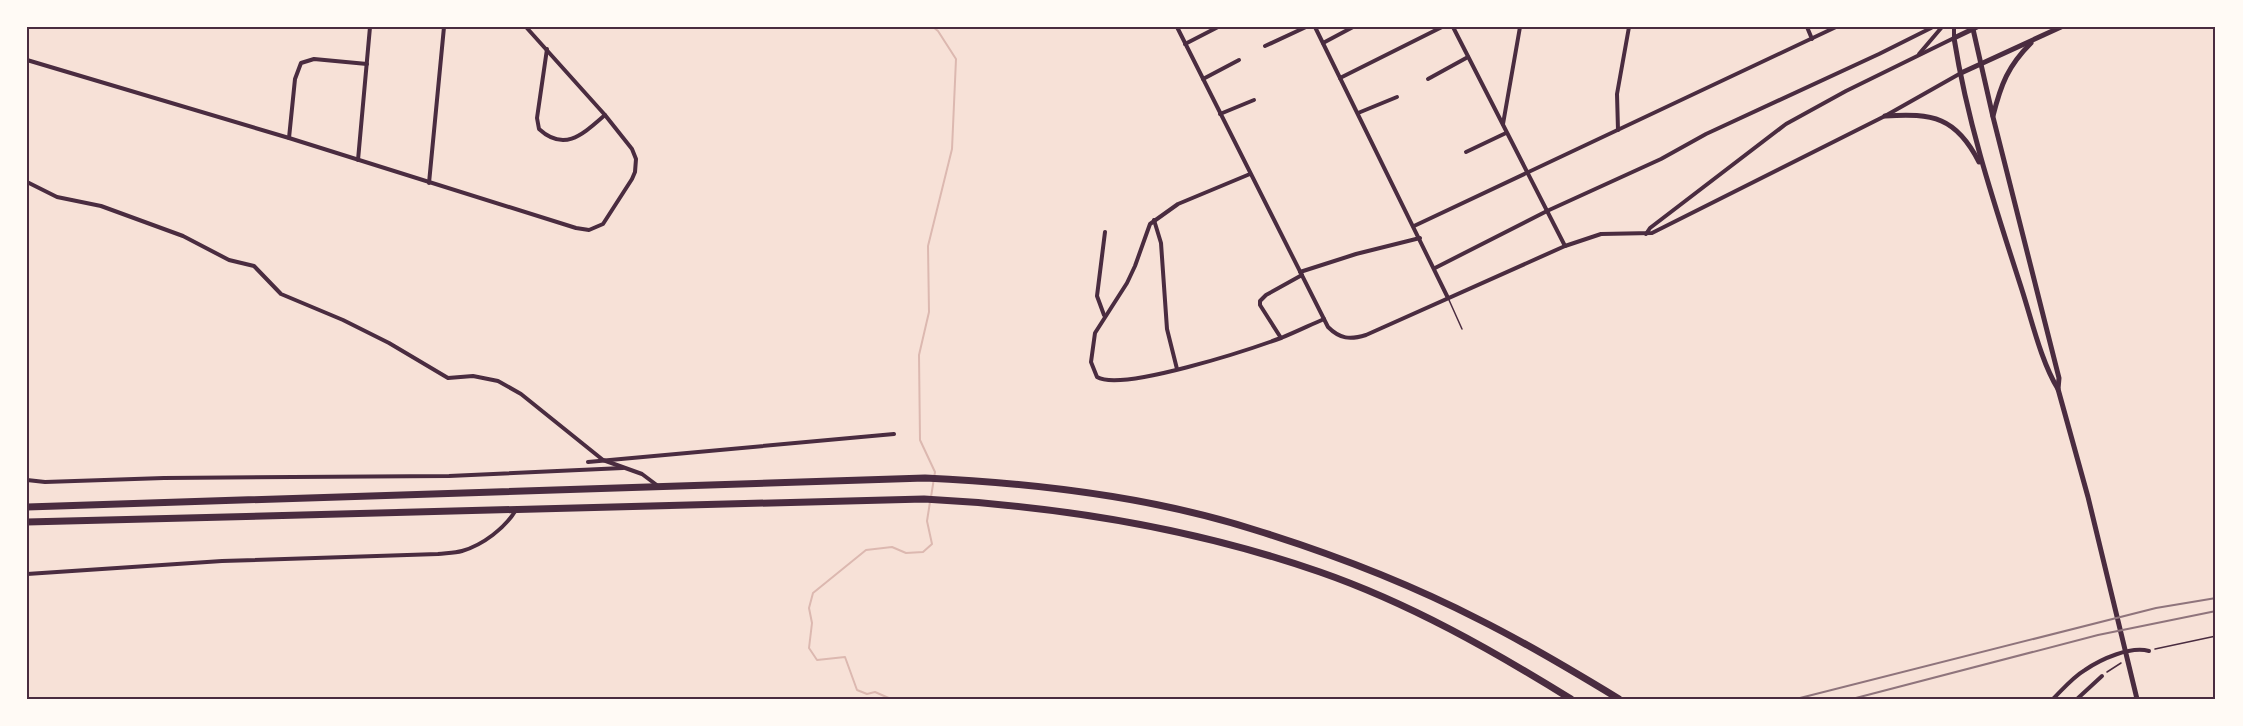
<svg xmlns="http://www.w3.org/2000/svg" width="2243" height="726" font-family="'Crimson Pro',serif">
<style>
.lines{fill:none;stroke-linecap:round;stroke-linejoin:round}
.stream{stroke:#dcb8b0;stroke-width:2}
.path{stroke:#4a2c40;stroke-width:1.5}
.service{stroke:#4a2c40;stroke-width:1.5}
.minor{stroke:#4a2c40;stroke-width:4}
.secondary{stroke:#4a2c40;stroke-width:5}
.motorway{stroke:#4a2c40;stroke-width:7}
.rail{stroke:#8f747c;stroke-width:2}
.neatline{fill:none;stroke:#4a2c40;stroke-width:2}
</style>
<rect width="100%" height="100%" fill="#f7e1d7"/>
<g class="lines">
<g class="stream">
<polyline points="931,497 935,472 920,440 919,355 929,312 928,246 952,149 956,59 938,31 933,27"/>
<polyline points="891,699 875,692 867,694 857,690 845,657 817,660 809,648 812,623 809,608 813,593 866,550 892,547 906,553 923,552 932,544 927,521 930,502"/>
</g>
<g class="path">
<polyline points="2155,649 2216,636"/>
<polyline points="2107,672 2121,663"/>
</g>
<polyline class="service" points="1449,300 1462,329"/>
<g class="minor">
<path d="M 1177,27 L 1328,327 C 1340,339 1350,340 1366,335 L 1565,246 L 1601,234 L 1652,233 L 1885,116 L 1961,73"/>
<polyline points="1315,27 1448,298"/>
<polyline points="1453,27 1565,246"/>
<polyline points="1807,27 1812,39"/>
<polyline points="1323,43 1353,27"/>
<polyline points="1185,44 1218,27"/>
<polyline points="1265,46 1306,27"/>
<path d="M 547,49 L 537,118 L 539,129 C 565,153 584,133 605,115"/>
<polyline points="1919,54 1942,27"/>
<polyline points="27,60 289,138 576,228 589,230 603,224 632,179 635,172 636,159 632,149 605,115 526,27"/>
<polyline points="1340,78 1442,27"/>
<polyline points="1203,79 1239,60"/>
<polyline points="1428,79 1468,57"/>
<polyline points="1358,113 1397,97"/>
<polyline points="1220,114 1254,100"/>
<polyline points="1503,124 1520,27"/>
<polyline points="1618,130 1617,94 1629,27"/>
<polyline points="289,138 295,79 301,63 314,59 367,64"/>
<polyline points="1466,152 1506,133"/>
<polyline points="358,160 370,27"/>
<path d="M 1250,174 L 1178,204 L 1150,224 L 1135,266 L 1127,283 L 1095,333 L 1091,362 L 1097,377 C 1122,392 1251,349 1281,338 C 1296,332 1310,325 1324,319"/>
<polyline points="27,182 57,197 101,206 183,236 229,260 254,266 281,294 343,320 389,343 448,378 473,376 498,381 521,394 603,460 642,474 658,486"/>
<polyline points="429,183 444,27"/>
<polyline points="1154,220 1161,243 1167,329 1177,369"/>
<polyline points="1414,226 1836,27"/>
<polyline points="1646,234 1650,228 1786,124 1846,91 1954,38 1954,27"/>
<polyline points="1435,268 1547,211 1661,159 1706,134 1879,54 1931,28"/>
<polyline points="1300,272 1356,254 1420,238"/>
<polyline points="1104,315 1097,296 1105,232"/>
<polyline points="1281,338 1260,305 1260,301 1266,295 1302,275"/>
<polyline points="588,462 894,434"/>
<polyline points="27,480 45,482 164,478 449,476 623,468"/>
<path d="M 27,574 L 222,561 L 438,554 C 446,553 455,553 462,551 C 483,545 505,528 516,510"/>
<path d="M 2053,699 C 2063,689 2073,677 2085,670 C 2101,659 2130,646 2149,651"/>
<polyline points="2077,699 2102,676"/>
</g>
<g class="secondary">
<path d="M 1977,27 L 1954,38 C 1968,126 1995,206 2022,290 C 2032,321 2041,361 2058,389 L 2088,497 L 2137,699"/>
<polyline points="1973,29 1993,117 2059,378 2058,389"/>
<polyline points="1961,73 2061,27"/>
<path d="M 1885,116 C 1933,113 1956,117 1979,162"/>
<path d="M 1993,116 C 2001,84 2008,66 2031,43"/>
</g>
<g class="motorway">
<path d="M 27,507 L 925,478 C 1034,483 1148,496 1252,529 C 1330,553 1408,583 1480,620 C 1528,644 1573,671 1619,699"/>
<path d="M 27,522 L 924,499 C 1060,506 1190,527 1320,572 C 1409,603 1492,650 1571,699"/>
</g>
<g class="rail">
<polyline points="1796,699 2156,608 2216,598"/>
<polyline points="1852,699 2098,635 2216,611"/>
</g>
</g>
<rect width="2243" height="726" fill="none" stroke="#fffaf5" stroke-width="57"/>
<rect x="28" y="28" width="2186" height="670" class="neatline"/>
</svg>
